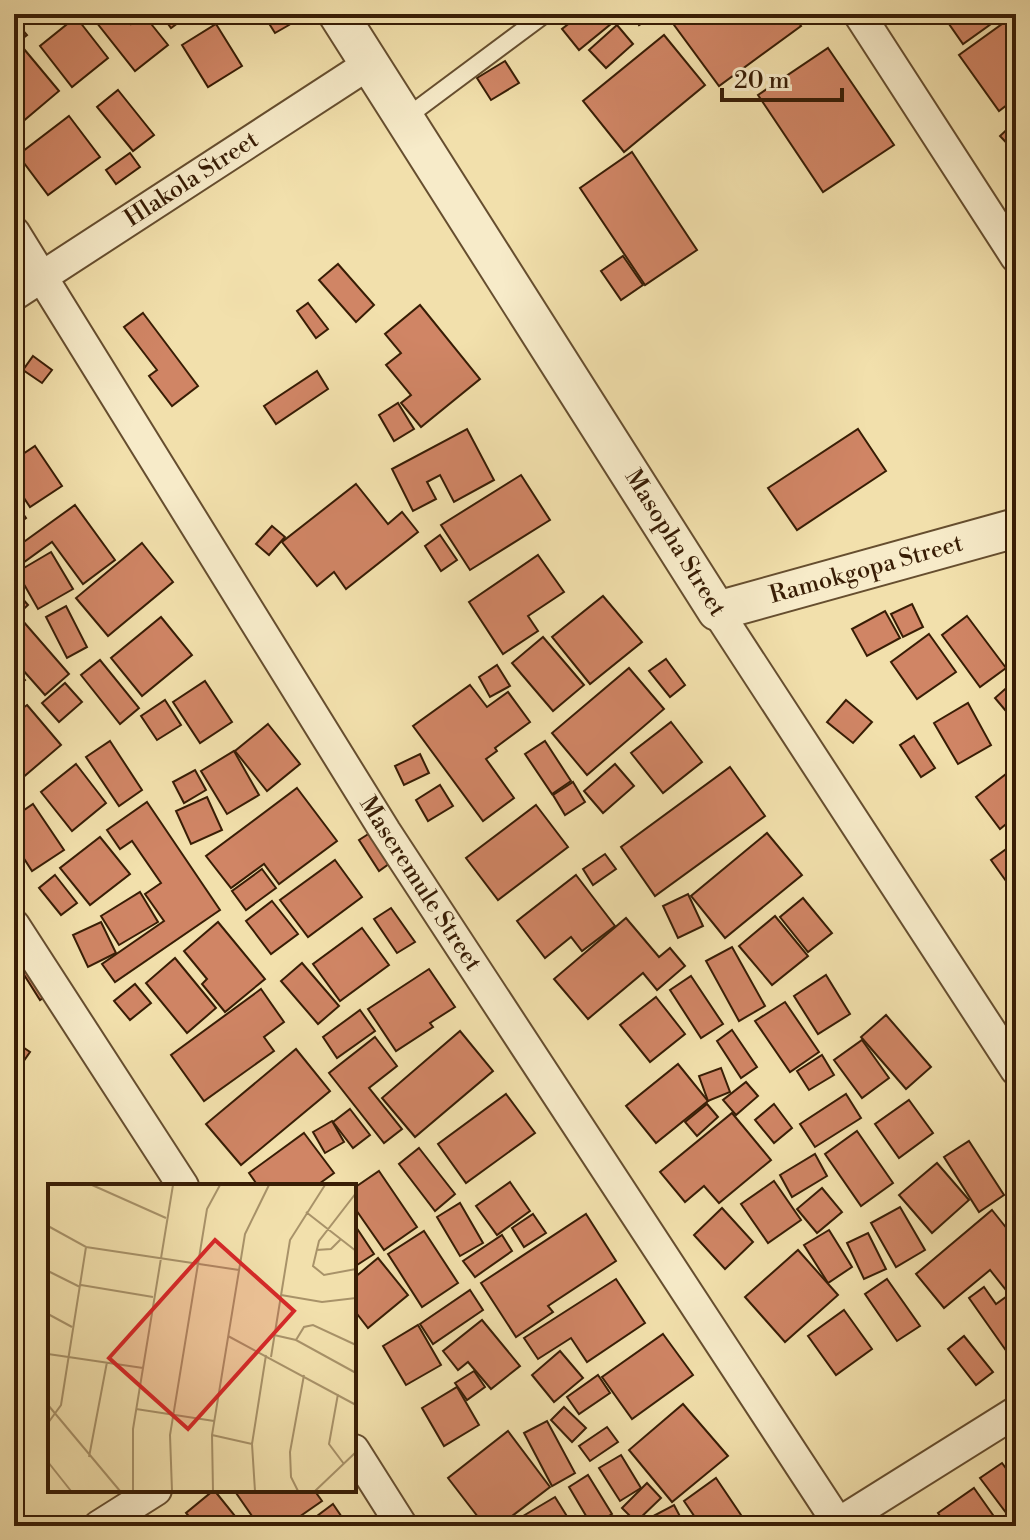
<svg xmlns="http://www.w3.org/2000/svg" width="1030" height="1540" font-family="'Libre Bodoni',serif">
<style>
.building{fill:#d08565;stroke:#381d05;stroke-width:2}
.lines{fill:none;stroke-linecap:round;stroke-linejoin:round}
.service-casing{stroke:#664e2f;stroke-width:20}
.minor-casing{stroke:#664e2f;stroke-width:34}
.tertiary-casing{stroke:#664e2f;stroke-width:42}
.service{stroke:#f7ebc9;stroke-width:16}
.minor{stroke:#f7ebc9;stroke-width:30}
.tertiary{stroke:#f7ebc9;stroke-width:38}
.labels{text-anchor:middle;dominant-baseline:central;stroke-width:6;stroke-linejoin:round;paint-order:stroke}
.street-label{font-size:24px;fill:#381d05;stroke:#f7ebc9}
.inset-road{fill:none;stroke:#a89269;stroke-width:2}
.view{fill:#d62828;fill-opacity:0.15;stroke:#d62828;stroke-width:4}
.inset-edge{fill:none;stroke:#381d05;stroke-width:4}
</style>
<rect width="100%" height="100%" fill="#f2e0ac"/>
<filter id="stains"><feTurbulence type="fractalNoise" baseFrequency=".0025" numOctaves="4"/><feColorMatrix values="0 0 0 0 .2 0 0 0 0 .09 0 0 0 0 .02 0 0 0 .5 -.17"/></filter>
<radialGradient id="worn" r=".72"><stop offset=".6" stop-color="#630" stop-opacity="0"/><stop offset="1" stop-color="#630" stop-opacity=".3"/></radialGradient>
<g class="building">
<polygon points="99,14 124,14 131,24 144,15 168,45 135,71 93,18"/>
<polygon points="161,14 190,14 171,28"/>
<polygon points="263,14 282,14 289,25 275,33"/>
<polygon points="581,14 613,14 617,19 579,50 562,29"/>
<polygon points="633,14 658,14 639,25"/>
<polygon points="666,14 792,14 801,26 719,86"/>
<polygon points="942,14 1005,14 963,44"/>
<polygon points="1016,14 1016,98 999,111 959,55"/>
<polygon points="76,17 108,58 72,87 40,46"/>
<polygon points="14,20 27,35 14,45"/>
<polygon points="216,24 242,66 208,87 182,45"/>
<polygon points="617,25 633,44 606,68 589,50"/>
<polygon points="664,35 705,85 624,152 583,101"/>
<polygon points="828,48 894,145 823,192 758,95"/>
<polygon points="24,49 59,91 21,123 14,115 14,57"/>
<polygon points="505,61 519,83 491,100 477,78"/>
<polygon points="118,90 154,135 133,151 97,107"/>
<polygon points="69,116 100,157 48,195 18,155"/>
<polygon points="1016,121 1016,153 1000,136"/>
<polygon points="632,152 697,250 645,285 580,188"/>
<polygon points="130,153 140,167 116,184 106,170"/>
<polygon points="623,256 643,285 621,300 601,271"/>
<polygon points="338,264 374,305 356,322 319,280"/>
<polygon points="308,303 328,329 316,338 297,311"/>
<polygon points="420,305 480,379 421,427 401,403 411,395 386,365 401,353 385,334"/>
<polygon points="143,313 198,386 172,406 149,376 157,370 124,327"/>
<polygon points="33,356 52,370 42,383 23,370"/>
<polygon points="317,371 328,389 276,424 264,406"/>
<polygon points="398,403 414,429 394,441 379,415"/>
<polygon points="14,408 22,421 14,426"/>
<polygon points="467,429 494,480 454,502 440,475 427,482 436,499 413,511 392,469"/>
<polygon points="858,429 886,471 797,530 768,488"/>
<polygon points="35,446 62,486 30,507 14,483 14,460"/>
<polygon points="521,475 550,520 470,570 441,525"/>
<polygon points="356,484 388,524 402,512 418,532 346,589 334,572 317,586 282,542"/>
<polygon points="14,501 26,518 14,527"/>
<polygon points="75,505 115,560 83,584 52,542 20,565 14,557 14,549"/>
<polygon points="272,526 285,537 269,555 256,544"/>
<polygon points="440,535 457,560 441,571 425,546"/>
<polygon points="142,543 173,582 108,636 76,598"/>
<polygon points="51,552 73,589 38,609 17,572"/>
<polygon points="538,555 564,592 528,616 538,631 503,654 469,602"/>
<polygon points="14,589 28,605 14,618"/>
<polygon points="603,596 642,642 590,684 552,637"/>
<polygon points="912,604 923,627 903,637 891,614"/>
<polygon points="66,606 87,647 67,658 46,617"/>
<polygon points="885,611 900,638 867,656 852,629"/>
<polygon points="967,616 1006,668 980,687 942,635"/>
<polygon points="161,617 192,655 142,696 111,658"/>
<polygon points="22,620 69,674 45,695 14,660 14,627"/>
<polygon points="929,634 956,672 917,699 891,662"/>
<polygon points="543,637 584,685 553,711 512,663"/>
<polygon points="666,659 685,685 670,697 649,671"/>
<polygon points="100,660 139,708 120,724 81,675"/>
<polygon points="497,665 510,686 490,697 479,677"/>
<polygon points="14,667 25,680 14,689"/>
<polygon points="629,668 664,709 587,775 552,733"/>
<polygon points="205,681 232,722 200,743 173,702"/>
<polygon points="1013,682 1016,685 1016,723 995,698"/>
<polygon points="65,683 82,702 59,722 42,703"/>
<polygon points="470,685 487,707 508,692 530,722 495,748 497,751 486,759 514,798 483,821 413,726"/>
<polygon points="165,700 181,725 157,740 141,716"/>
<polygon points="846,700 872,722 853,743 827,722"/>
<polygon points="968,703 991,745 958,764 934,723"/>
<polygon points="27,705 61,745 14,785 14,715"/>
<polygon points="671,722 702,762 663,793 631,753"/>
<polygon points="268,724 300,764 267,791 235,751"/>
<polygon points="914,736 935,768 921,777 900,745"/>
<polygon points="110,741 142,790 119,806 86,757"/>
<polygon points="545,741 571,781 552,794 525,754"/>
<polygon points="234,751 259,795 227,814 201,771"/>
<polygon points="420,754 429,773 404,785 395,766"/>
<polygon points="76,764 106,803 72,831 41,792"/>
<polygon points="615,764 634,786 603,813 584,791"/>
<polygon points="730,767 765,816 655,896 621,847"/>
<polygon points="195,770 206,790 184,803 173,782"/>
<polygon points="1010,771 1016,779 1016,816 1000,829 976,797"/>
<polygon points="573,782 585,802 565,815 553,795"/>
<polygon points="440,785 453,806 428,821 416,800"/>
<polygon points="297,788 337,841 279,884 264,864 231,888 206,856"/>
<polygon points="207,797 222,830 191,844 176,811"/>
<polygon points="147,802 220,910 115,982 102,964 164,921 145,894 161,883 132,841 120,849 107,830"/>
<polygon points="33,804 64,850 32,871 14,843 14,817"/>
<polygon points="536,805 568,847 498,900 466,858"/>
<polygon points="373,831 393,861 379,871 359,840"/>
<polygon points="767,833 802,875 725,938 691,896"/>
<polygon points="100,837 130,874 90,905 60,868"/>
<polygon points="1016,842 1016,895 991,860"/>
<polygon points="605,854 616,869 593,885 583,869"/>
<polygon points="335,860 362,897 308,937 280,900"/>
<polygon points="262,869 276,888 246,910 232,891"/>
<polygon points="55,875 77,903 61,915 39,888"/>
<polygon points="576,875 615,926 582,951 571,937 545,958 517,921"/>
<polygon points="140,892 158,922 119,945 101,916"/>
<polygon points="688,894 703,926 678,938 663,906"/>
<polygon points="803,898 832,933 808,952 780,917"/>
<polygon points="272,901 298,934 271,954 246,921"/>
<polygon points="391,908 415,942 397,953 374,919"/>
<polygon points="775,916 808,956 772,985 739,946"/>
<polygon points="626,918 659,957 670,948 685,966 657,990 643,973 588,1019 554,979"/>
<polygon points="101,922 116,953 88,967 73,935"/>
<polygon points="218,922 265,979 225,1012 202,984 207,979 184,951"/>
<polygon points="362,928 389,965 340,1001 313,964"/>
<polygon points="14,936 52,992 40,1000 14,959"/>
<polygon points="732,947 765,1006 739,1021 706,961"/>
<polygon points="175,958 216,1008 187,1033 146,983"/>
<polygon points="302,963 339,1006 318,1024 281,981"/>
<polygon points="429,969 455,1007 430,1023 433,1027 396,1051 368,1009"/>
<polygon points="826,975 850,1014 818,1034 794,996"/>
<polygon points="691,976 723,1024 701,1038 670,990"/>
<polygon points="135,984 151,1003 130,1020 114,1001"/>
<polygon points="261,989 284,1022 264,1037 274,1051 204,1101 171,1055"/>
<polygon points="656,997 685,1034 650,1062 620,1025"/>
<polygon points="785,1002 819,1052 790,1072 755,1021"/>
<polygon points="360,1010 375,1031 337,1058 323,1037"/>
<polygon points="886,1015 931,1067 906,1089 861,1037"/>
<polygon points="732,1030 757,1067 741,1078 717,1041"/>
<polygon points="460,1031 493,1071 415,1137 382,1098"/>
<polygon points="375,1037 397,1066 369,1088 402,1129 384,1143 329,1073"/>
<polygon points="862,1040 889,1078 862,1098 834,1060"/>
<polygon points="14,1041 30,1052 14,1075"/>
<polygon points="296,1049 330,1091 241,1165 206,1124"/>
<polygon points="822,1055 834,1075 809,1090 797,1071"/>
<polygon points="678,1064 708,1101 656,1143 626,1106"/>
<polygon points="721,1068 730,1092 708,1101 699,1076"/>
<polygon points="746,1082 758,1096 736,1115 723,1100"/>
<polygon points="506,1094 535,1133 466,1183 438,1144"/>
<polygon points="846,1094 861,1118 815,1147 800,1124"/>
<polygon points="909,1100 933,1133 899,1158 875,1124"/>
<polygon points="707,1104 718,1117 697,1136 685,1122"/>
<polygon points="774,1104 792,1128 774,1143 755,1120"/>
<polygon points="350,1109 370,1135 353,1148 333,1122"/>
<polygon points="732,1113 771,1160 719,1203 704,1186 685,1202 660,1172"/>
<polygon points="332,1121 344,1142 325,1153 313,1132"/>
<polygon points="857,1131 893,1183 861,1206 825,1154"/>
<polygon points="304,1133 334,1173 316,1186 258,1186 249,1173"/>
<polygon points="969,1141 1004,1195 979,1212 944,1157"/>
<polygon points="419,1148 455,1194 435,1211 399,1164"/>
<polygon points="815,1154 827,1176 792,1197 780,1175"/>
<polygon points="937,1163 969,1200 932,1233 899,1195"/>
<polygon points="379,1171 417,1227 384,1250 354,1207 354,1188"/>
<polygon points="774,1181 801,1220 768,1243 741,1204"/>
<polygon points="510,1182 530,1211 497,1235 476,1206"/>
<polygon points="822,1188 842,1212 817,1233 797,1209"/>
<polygon points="460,1203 483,1243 460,1256 437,1217"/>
<polygon points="900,1207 925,1250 896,1267 871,1223"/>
<polygon points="722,1208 753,1242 725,1269 694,1235"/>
<polygon points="992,1210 1016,1240 1016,1282 1006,1290 990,1270 944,1308 916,1274"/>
<polygon points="533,1214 546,1233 524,1247 512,1228"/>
<polygon points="586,1214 616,1261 548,1306 553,1312 516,1337 481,1283"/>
<polygon points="354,1224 374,1254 354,1267"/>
<polygon points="829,1230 852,1267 828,1283 804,1245"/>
<polygon points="424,1231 458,1283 422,1307 388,1254"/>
<polygon points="868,1233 886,1269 864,1279 847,1243"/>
<polygon points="502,1235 512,1251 475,1277 463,1261"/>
<polygon points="798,1250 838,1295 785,1342 745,1297"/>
<polygon points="378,1258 408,1295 368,1328 354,1310 354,1278"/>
<polygon points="616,1279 645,1323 587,1362 571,1338 538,1359 524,1338"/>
<polygon points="887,1279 920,1326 897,1341 865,1294"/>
<polygon points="984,1287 996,1304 1014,1291 1016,1293 1016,1346 1007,1352 969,1298"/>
<polygon points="470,1290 483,1310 433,1344 420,1324"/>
<polygon points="844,1310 872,1349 836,1375 808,1336"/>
<polygon points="482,1320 520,1366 491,1389 468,1362 458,1370 443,1351"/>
<polygon points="418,1325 441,1365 406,1385 383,1346"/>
<polygon points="663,1334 693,1375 632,1419 602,1377"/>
<polygon points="964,1336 993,1372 976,1385 948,1349"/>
<polygon points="560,1351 583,1378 554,1402 532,1375"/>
<polygon points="474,1371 485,1387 467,1400 455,1383"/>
<polygon points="598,1375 610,1393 579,1414 567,1397"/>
<polygon points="457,1387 479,1425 444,1446 422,1408"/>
<polygon points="683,1404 728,1456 672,1502 629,1450"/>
<polygon points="564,1407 586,1428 572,1442 551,1420"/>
<polygon points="547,1421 575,1473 552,1486 524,1433"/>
<polygon points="607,1427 618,1442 590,1461 579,1446"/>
<polygon points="508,1431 550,1487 499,1526 485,1526 448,1478"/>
<polygon points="621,1455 641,1488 620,1501 599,1468"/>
<polygon points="1002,1463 1016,1482 1016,1526 980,1478"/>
<polygon points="588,1475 612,1514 592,1526 569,1487"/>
<polygon points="716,1478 743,1518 731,1526 701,1526 684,1501"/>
<polygon points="647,1483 661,1498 636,1522 622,1508"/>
<polygon points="974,1488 1000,1525 947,1526 938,1513"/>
<polygon points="214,1490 243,1526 197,1526 186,1513"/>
<polygon points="234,1490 314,1490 322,1501 286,1526 259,1526"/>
<polygon points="555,1497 573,1526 516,1526 513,1522"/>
<polygon points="333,1504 348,1526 317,1526 313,1519"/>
<polygon points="674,1505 685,1526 644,1526 642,1522"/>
</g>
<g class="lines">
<g class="service-casing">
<polyline id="service" points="404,119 545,14"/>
</g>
<g class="minor-casing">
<g id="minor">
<polyline points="859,14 1016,257"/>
<path id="s1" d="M 14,232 L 385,831 L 840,1526"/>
<path id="s2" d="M 14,295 L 369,64"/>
<polyline points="717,611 1016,1070"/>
<polyline points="14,925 183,1186"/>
<polyline points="354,1450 402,1526"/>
<polyline points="99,1526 156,1490"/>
<polyline points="834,1526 1016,1412"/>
</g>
</g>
<g class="tertiary-casing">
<g id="tertiary">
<path id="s3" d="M 338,14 L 717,611 L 1016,528"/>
</g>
</g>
<use href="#service" class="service"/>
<use href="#minor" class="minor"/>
<use href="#tertiary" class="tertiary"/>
</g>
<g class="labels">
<g class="street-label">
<text stroke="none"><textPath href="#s2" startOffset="212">Hlakola Street</textPath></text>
<text transform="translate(675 543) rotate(58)">Masopha Street</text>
<text stroke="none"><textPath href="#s3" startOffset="862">Ramokgopa Street</textPath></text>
<text stroke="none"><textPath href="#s1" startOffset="768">Maseremule Street</textPath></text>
</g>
</g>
<g transform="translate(48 1184)">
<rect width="308" height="308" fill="#f2e0ac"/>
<path class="inset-road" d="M 44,1 L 118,34M 308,9 L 271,57 L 265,82 L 276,91 L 308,85M 258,28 L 308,67M 0,42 L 38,63 L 191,86M 268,66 L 283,65 L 293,55M 0,87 L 32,103M 33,101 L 105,113M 233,111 L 274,118 L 308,114M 0,130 L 24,143M 226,151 L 248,156 L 308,189M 180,152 L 308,221M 248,156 L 256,143 L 265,141 L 308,161M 0,170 L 95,184M 223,173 L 242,56 L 277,1M 290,210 L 281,260 L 296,280M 0,221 L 72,307M 88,225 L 166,237M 0,239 L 13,221 L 38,63M 164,251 L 204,260M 41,273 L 59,178M 0,278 L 23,307M 85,307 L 85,245 L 125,1M 124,307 L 122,251 L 159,25 L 172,1M 165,307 L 164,251 L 197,50 L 221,1M 207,307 L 204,260 L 218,171M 250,307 L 243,293 L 242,268 L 256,191M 267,307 L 308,268"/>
<path class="view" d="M 167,56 L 246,127 L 140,245 L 61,174 Z"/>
<rect width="308" height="308" class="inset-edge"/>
</g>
<rect width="1030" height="1540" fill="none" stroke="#f2e0ac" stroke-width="48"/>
<rect x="16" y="16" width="998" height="1508" fill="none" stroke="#381d05" stroke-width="4"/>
<rect x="24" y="24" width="982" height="1492" fill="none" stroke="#381d05" stroke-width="2"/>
<path d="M722 88v12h120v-12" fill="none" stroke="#381d05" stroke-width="4"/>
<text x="734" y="88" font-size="24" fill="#381d05" stroke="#f7ebc9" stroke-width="6" paint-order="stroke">20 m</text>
<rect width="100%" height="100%" filter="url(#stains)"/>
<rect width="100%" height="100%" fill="url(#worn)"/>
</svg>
